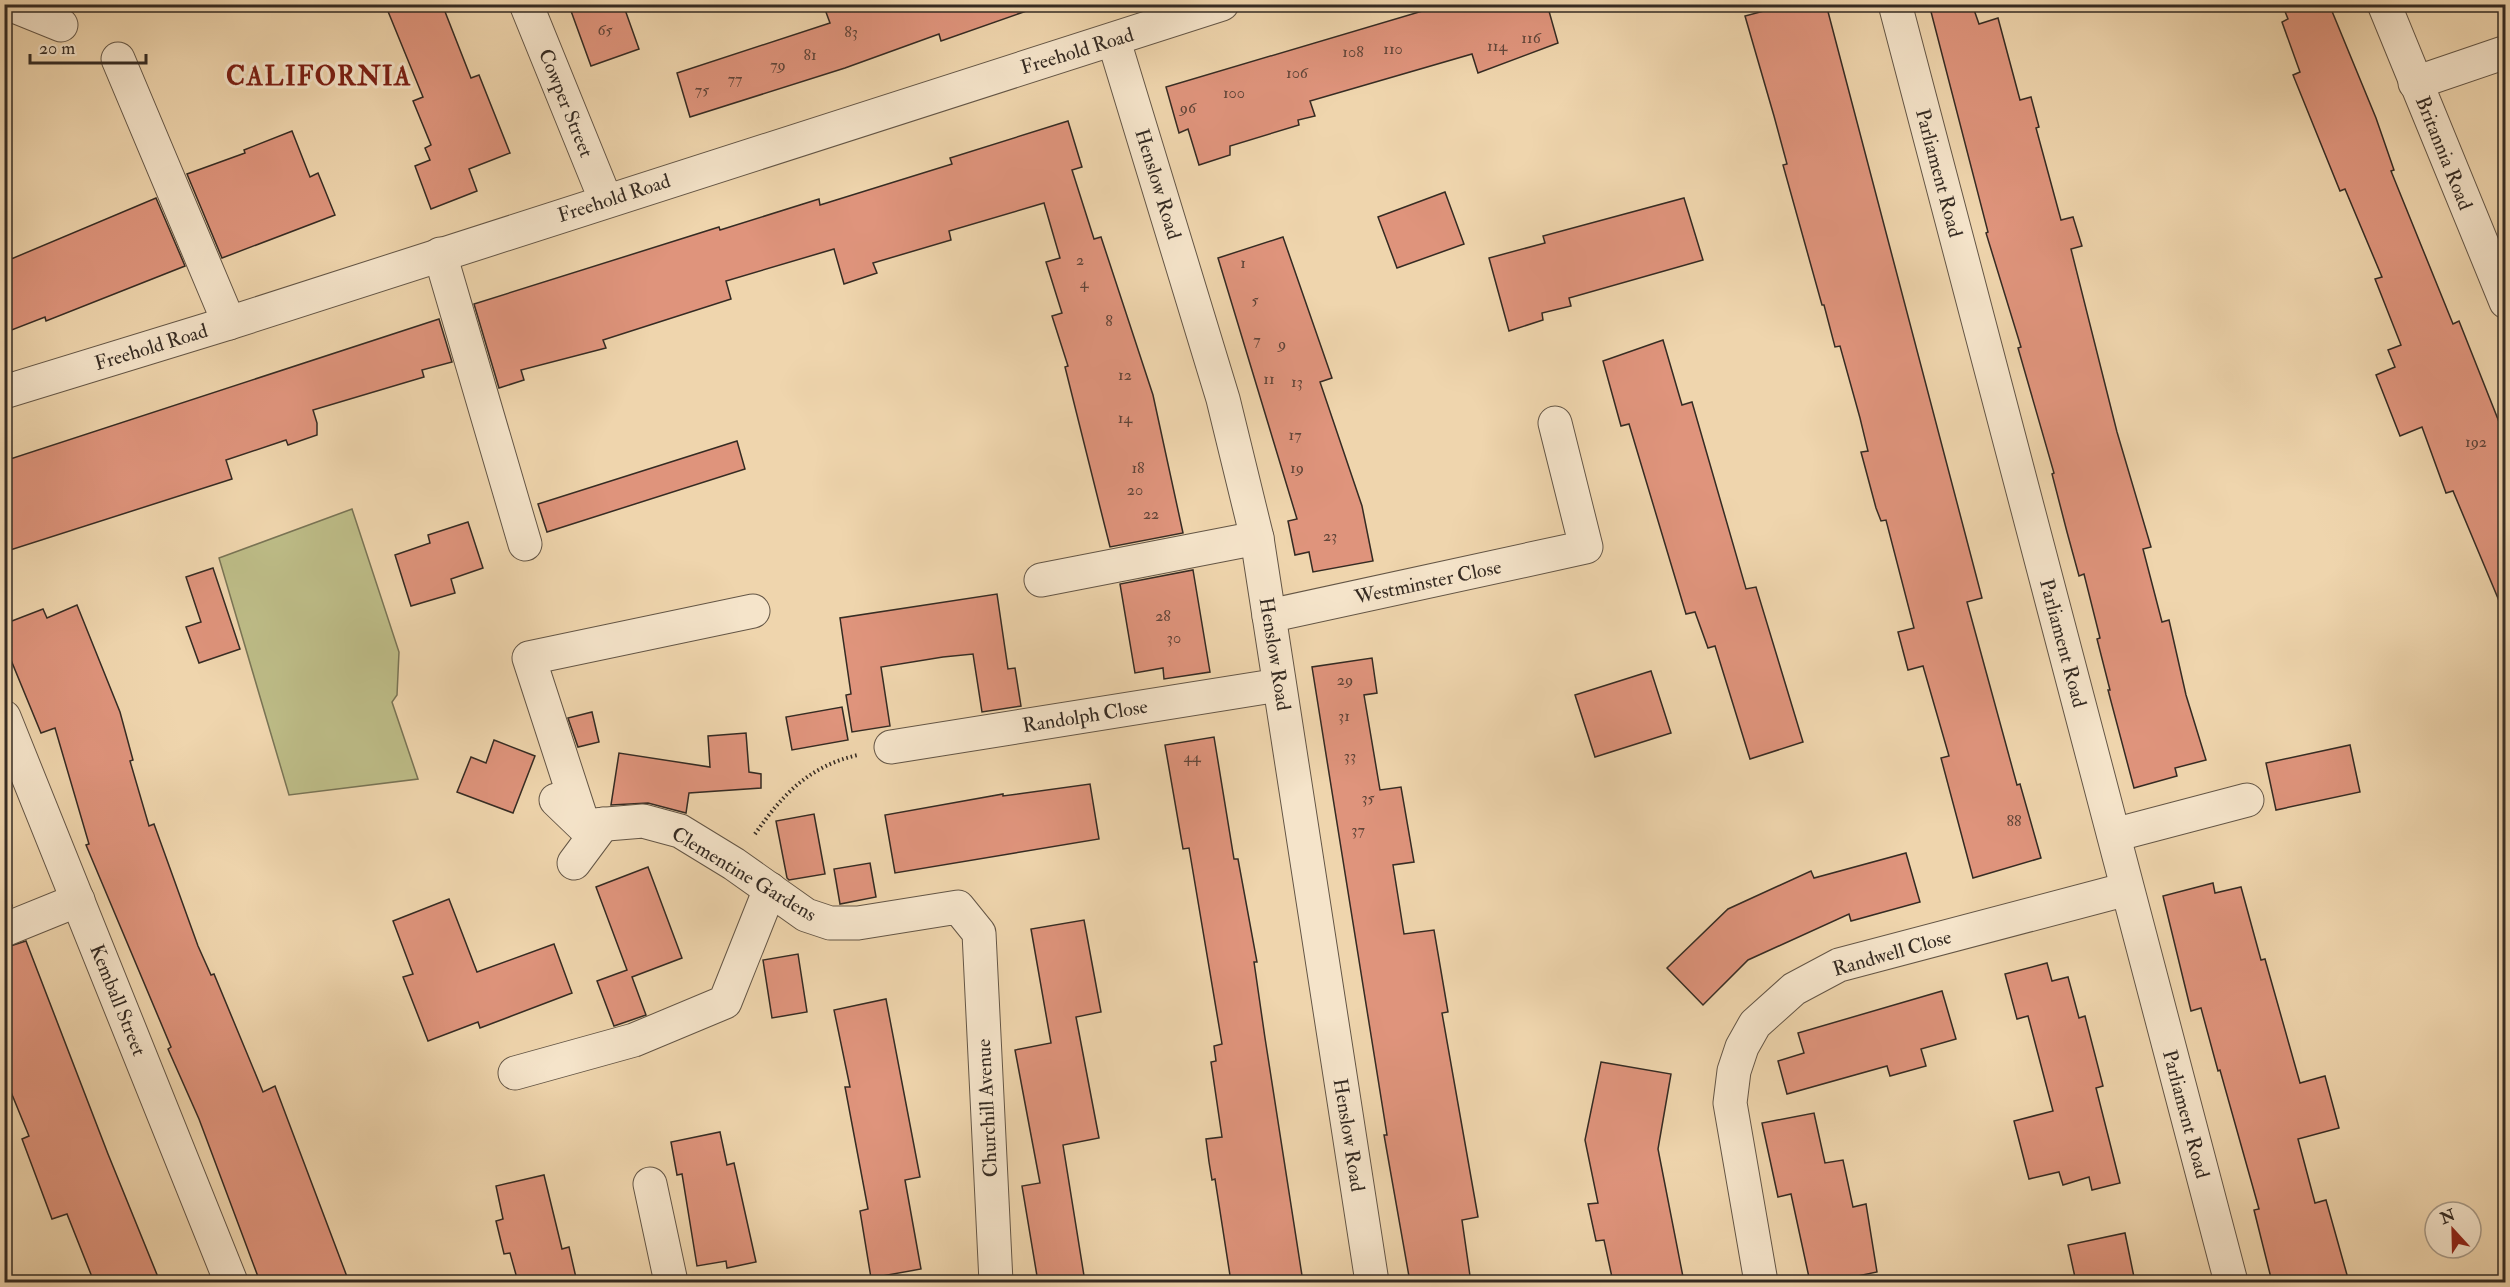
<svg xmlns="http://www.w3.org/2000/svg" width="2510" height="1287" font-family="'IM FELL Double Pica',serif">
<rect width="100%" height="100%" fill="#efd5ad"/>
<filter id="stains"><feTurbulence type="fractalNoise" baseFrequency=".00333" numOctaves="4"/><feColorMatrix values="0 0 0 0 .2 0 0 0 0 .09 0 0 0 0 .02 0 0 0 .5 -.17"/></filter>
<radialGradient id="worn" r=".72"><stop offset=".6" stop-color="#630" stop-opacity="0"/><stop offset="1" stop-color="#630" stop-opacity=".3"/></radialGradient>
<polygon fill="#bdbc87" stroke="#797455" stroke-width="1.5" points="352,509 399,652 397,695 392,702 418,779 289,795 219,558"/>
<g fill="#df947c" stroke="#352b23" stroke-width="1.5">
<polygon points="385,4 442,4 471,78 479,75 510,153 469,169 477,191 431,209 415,166 430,160 425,148 431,145 413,101 423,97"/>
<polygon points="590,4 623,4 639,49 591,66 571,11"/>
<polygon points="823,4 1031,4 1032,9 941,41 939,34 845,68 690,117 677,73 830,23"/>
<polygon points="1446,4 1547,4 1558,43 1478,73 1472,54 1310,101 1315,116 1298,120 1299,125 1230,146 1230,155 1199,165 1188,129 1179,133 1166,87"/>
<polygon points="1790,4 1826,4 1982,598 1967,602 2017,785 2020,784 2041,858 1973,878 1941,758 1949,756 1923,666 1908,670 1898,632 1914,628 1886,520 1881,521 1876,508 1861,452 1868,451 1860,418 1840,346 1835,347 1824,305 1822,305 1783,165 1787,164 1774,116 1745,16"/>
<polygon points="1929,4 1972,4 1979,24 1998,18 2020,100 2031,97 2039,127 2036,128 2061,220 2073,217 2082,246 2071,249 2117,432 2151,547 2143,549 2162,622 2169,620 2186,695 2206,760 2175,768 2177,776 2134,788 2108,690 2110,690 2097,639 2100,638 2084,574 2079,576 2067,532 2052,474 2054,473 2018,348 2021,347 1986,233 1988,232"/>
<polygon points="2282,4 2329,4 2376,118 2394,170 2391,171 2453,324 2459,321 2505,437 2505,615 2453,491 2446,493 2422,427 2400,436 2376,375 2395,367 2388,350 2401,345 2375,279 2382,277 2345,189 2340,191 2293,75 2300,72 2282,22 2288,19"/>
<polygon points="1068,121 1082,167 1072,170 1094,239 1101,237 1153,395 1183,533 1110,547 1065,367 1068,366 1052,316 1062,313 1046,262 1060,258 1044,203 949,231 951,240 873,263 877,273 844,284 834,249 726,281 731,299 603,340 606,348 521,370 524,380 499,388 474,304 719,227 720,230 819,199 820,205 952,164 950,158"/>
<polygon points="292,131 310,177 318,173 335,215 222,258 187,174 245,153 244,150"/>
<polygon points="1445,192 1464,244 1397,268 1378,217"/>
<polygon points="156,198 185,266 46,321 45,317 4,333 4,262"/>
<polygon points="1684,198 1703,260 1569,298 1571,306 1542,313 1543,320 1509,331 1489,258 1545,243 1543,236"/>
<polygon points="1283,237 1332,378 1320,382 1362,506 1373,561 1313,572 1309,552 1295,555 1288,521 1297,519 1218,258"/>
<polygon points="439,319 452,362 422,370 424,377 313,410 317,423 317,435 288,445 286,440 226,460 232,479 4,552 4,461"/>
<polygon points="1663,340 1682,405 1692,402 1746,589 1756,587 1803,742 1750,759 1715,646 1708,648 1695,612 1686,614 1629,424 1621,426 1603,361"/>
<polygon points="737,441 745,469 547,532 538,504"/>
<polygon points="468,522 483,568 451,579 455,593 411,606 395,555 430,543 428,535"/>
<polygon points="213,568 240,649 199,663 186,627 201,622 186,577"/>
<polygon points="1193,570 1210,672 1164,679 1163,668 1135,673 1120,584"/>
<polygon points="997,594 1008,669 1015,668 1021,706 982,712 973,654 943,657 881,667 890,726 852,732 846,695 851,694 840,618"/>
<polygon points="77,605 120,712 133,760 130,761 149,826 154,824 198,946 211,975 214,974 263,1092 275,1086 349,1282 260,1282 199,1119 168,1049 171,1047 86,845 89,844 55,728 41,733 4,643 4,624 43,609 47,618"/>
<polygon points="1372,658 1377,693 1364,695 1380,790 1401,787 1414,862 1393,865 1404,934 1434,930 1448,1012 1442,1013 1478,1217 1462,1220 1470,1276 1456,1278 1456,1282 1410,1282 1384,1135 1387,1135 1312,667"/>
<polygon points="1651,671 1671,733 1595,757 1575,695"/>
<polygon points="842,707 848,740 792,750 786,717"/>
<polygon points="592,712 599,742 578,747 568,718"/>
<polygon points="746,733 749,772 761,774 761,788 689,793 686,813 648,803 611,805 619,753 710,767 708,736"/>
<polygon points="1214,737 1234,859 1238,859 1257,962 1254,962 1265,1038 1303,1282 1231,1282 1215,1179 1212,1180 1209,1162 1206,1139 1222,1137 1211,1062 1216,1061 1214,1046 1222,1044 1189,848 1183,849 1165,745"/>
<polygon points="494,740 535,756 513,813 457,792 471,757 486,763"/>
<polygon points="2350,745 2360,792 2276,810 2266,763"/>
<polygon points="1090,784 1099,839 895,873 885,815 1003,794 1003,796"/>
<polygon points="814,814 825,874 789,880 787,878 776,821"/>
<polygon points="1906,853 1920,902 1851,921 1849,914 1748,960 1703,1005 1667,968 1728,909 1811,871 1814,878"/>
<polygon points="870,863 876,897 840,904 834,869"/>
<polygon points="648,867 682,958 632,977 646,1015 614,1026 597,981 627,970 596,887"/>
<polygon points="2213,883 2215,893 2241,887 2261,960 2265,959 2300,1083 2325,1076 2339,1128 2298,1139 2315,1203 2326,1200 2349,1282 2272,1282 2254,1210 2259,1209 2220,1070 2218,1071 2201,1008 2191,1011 2163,896"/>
<polygon points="7,892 12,906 4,910 4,893"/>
<polygon points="449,899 477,972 554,944 572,993 480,1028 478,1022 428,1041 403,977 413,974 393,921"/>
<polygon points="1084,920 1101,1012 1076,1017 1099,1138 1063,1145 1085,1282 1038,1282 1022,1186 1040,1183 1015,1050 1051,1043 1031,929"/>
<polygon points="26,941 108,1154 160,1282 94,1282 67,1214 52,1219 22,1139 29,1136 4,1075 4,948"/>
<polygon points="798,954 807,1012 772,1018 763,960"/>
<polygon points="2047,963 2052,981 2068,977 2079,1018 2085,1016 2103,1086 2096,1088 2120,1183 2092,1190 2089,1177 2063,1185 2059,1172 2029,1179 2014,1121 2053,1111 2028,1016 2017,1019 2005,974"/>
<polygon points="1942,991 1956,1039 1921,1049 1926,1066 1890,1076 1887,1066 1787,1094 1778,1061 1804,1053 1798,1033"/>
<polygon points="886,999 920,1177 905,1180 921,1269 871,1278 860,1211 868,1209 845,1087 850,1087 834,1010"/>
<polygon points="1601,1062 1671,1074 1658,1149 1684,1282 1613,1282 1604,1240 1596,1241 1588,1204 1598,1203 1585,1140"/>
<polygon points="1814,1113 1825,1163 1843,1160 1853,1207 1866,1204 1877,1272 1829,1282 1810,1282 1791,1194 1778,1197 1762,1123"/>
<polygon points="720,1132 727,1165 734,1163 756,1262 727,1268 726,1261 697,1266 682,1174 677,1175 671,1142"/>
<polygon points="544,1175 562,1249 569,1247 577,1282 518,1282 510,1253 504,1254 496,1221 503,1219 496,1186"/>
<polygon points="2125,1233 2135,1282 2076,1282 2068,1245"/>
</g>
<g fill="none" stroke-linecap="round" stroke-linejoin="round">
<g stroke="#645646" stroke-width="35">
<g id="minor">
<polyline points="9,4 61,25"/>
<polyline points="526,4 606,201"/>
<polyline points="1895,4 2231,1282"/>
<polyline points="2384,4 2506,302"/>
<polyline points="1114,41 1223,399 1257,538 1372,1282"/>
<polyline points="118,59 229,323"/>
<polyline points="2415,83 2506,52"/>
<polyline points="440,254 525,544"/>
<polyline points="4,392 229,323 1222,4"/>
<polyline points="1041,580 1257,538"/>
<polyline points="1269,616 1586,547 1555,423"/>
<polyline points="4,717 231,1282"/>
<polyline points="891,747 1279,685"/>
<polyline points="556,800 583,826 643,821 680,831 734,864 806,915 830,923 858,923 958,907 979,933 996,1282"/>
<polyline points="583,824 529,658 753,611"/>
<polyline points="2114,835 2247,800"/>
<polyline points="574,863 603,824"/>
<polyline points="4,930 78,900"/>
<polyline points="515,1073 634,1040 725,1002 770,889"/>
<polyline points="650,1184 671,1282"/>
<polyline points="1761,1282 1730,1103 1734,1071 1742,1047 1755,1024 1794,989 1839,965 2127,889"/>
</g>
</g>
<path stroke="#352b23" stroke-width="4" stroke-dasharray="1.5 3" stroke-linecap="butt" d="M755,834c28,-40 54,-68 103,-79"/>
<use href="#minor" stroke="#f5e4ca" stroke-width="33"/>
</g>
<g text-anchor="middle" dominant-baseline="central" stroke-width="6" stroke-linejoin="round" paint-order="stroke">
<g font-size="16" fill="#604539">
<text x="605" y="30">65</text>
<text x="851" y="32">83</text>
<text x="1531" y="38">116</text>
<text x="1497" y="46">114</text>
<text x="1393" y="49">110</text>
<text x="1353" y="52">108</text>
<text x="810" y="55">81</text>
<text x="778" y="65">79</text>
<text x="1297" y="73">106</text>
<text x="735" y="79">77</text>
<text x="702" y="90">75</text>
<text x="1234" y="93">100</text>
<text x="1188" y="108">96</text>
<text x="1080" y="260">2</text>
<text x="1243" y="263">1</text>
<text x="1084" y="283">4</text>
<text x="1255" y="300">5</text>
<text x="1109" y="321">8</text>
<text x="1257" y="340">7</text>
<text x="1282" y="344">9</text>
<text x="1125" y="375">12</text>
<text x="1269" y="379">11</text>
<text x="1297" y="382">13</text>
<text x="1125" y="418">14</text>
<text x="1295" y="435">17</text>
<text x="2476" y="442">192</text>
<text x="1138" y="468">18</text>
<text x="1297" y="468">19</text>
<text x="1135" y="490">20</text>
<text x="1151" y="514">22</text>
<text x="1330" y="536">23</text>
<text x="1163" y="616">28</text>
<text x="1174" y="638">30</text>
<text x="1345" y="680">29</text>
<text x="1344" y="716">31</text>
<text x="1350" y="756">33</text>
<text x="1192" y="757">44</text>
<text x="1368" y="798">35</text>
<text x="2014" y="821">88</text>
<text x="1358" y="830">37</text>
</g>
<g font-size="20" fill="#352b23" stroke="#f5e4ca">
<text transform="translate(1077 51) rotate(-17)">Freehold Road</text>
<text transform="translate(566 103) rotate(68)">Cowper Street</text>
<text transform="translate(2444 153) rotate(68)">Britannia Road</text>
<text transform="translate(1939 173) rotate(75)">Parliament Road</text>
<text transform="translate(1158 184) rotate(73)">Henslow Road</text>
<text transform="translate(614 198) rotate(-18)">Freehold Road</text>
<text transform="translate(151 347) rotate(-17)">Freehold Road</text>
<text transform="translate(1428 582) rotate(-12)">Westminster Close</text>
<text transform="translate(2063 643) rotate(75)">Parliament Road</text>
<text transform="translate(1275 654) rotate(81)">Henslow Road</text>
<text transform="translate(1085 716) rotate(-9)">Randolph Close</text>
<text transform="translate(744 874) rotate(31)">Clementine Gardens</text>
<text transform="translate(1892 953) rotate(-16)">Randwell Close</text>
<text transform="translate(118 1000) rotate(68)">Kemball Street</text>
<text transform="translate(987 1108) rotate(-93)">Churchill Avenue</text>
<text transform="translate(2186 1114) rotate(75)">Parliament Road</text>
<text transform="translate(1349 1135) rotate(81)">Henslow Road</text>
</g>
<g font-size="26" font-weight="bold" letter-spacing="1.5" fill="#7a1f14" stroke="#f5e4ca">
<text x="319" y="77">CALIFORNIA</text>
</g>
</g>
<rect width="2510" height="1287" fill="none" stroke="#efd5ad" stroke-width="24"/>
<rect x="6" y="6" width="2498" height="1275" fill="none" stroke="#352b23" stroke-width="3"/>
<rect x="12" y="12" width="2486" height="1263" fill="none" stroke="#352b23" stroke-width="1.5"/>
<g transform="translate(2453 1230) rotate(338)"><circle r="28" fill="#f5e4ca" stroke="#a89a87" stroke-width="1.5"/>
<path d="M0-4.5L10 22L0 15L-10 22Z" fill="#8f2418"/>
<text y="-9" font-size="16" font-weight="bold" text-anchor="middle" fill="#352b23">N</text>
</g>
<path d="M30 54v9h116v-9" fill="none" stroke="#352b23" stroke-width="3"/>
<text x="39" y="54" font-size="18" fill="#352b23" stroke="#f5e4ca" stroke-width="4.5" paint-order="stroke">20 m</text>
<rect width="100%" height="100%" filter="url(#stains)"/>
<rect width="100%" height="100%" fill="url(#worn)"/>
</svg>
